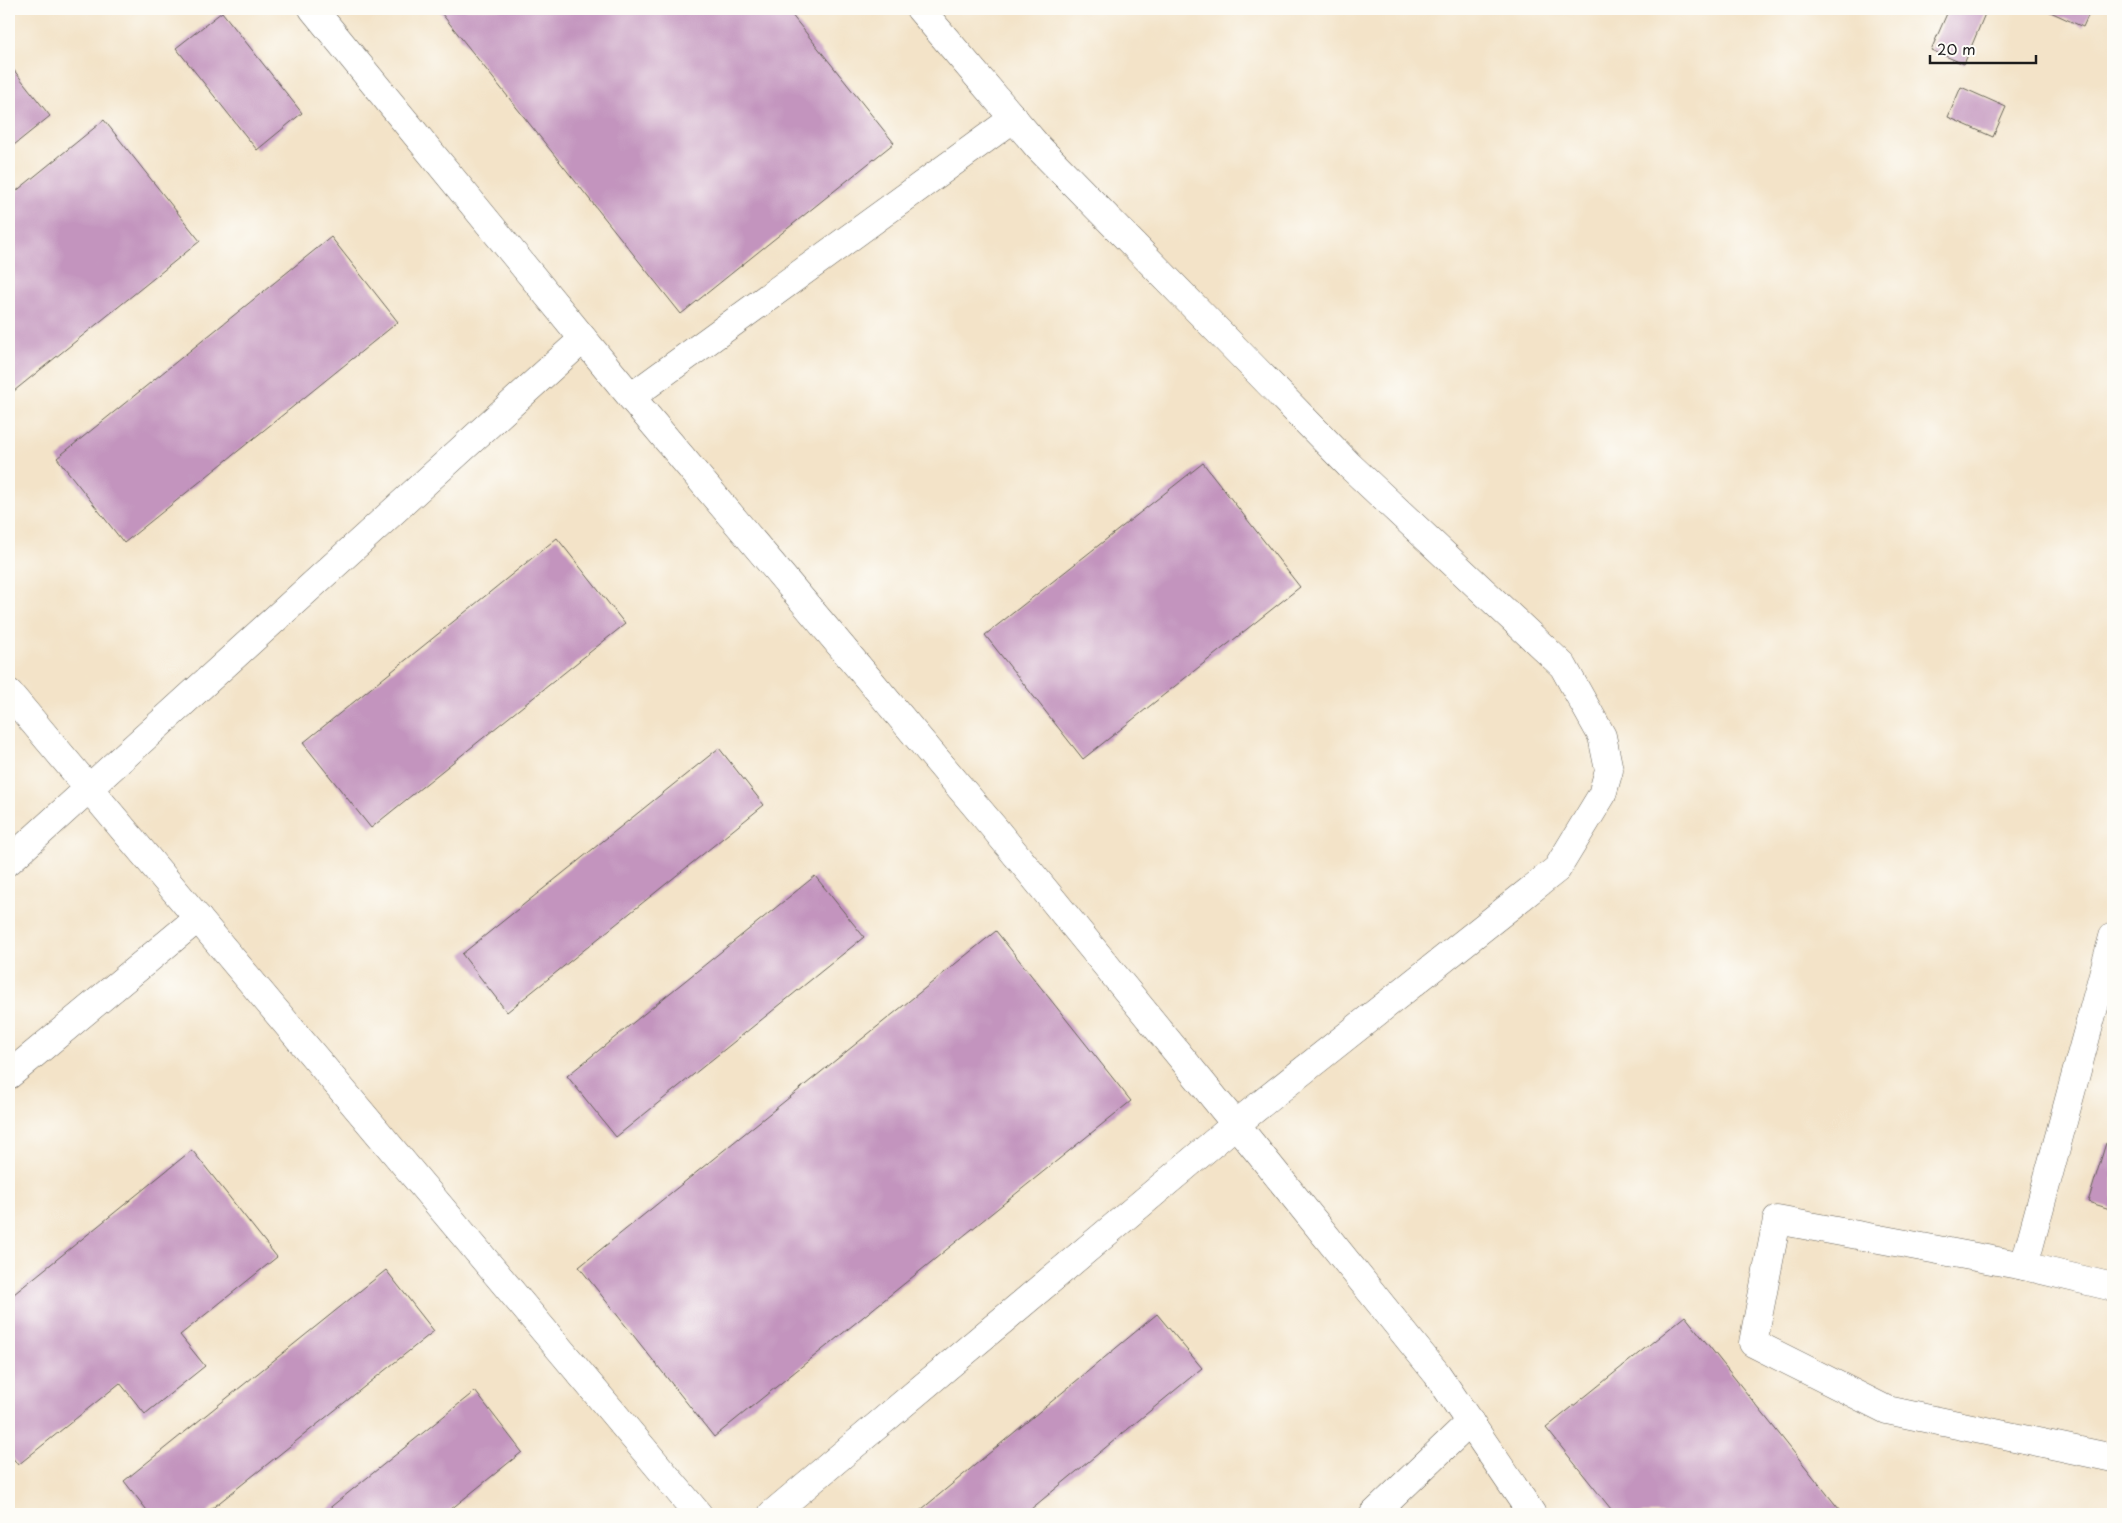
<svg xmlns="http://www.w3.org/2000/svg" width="2122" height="1523" font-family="'Playpen Sans',sans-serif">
<rect width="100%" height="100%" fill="#fdfcf7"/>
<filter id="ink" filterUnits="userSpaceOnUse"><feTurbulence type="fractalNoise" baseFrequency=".02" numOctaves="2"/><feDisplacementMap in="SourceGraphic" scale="10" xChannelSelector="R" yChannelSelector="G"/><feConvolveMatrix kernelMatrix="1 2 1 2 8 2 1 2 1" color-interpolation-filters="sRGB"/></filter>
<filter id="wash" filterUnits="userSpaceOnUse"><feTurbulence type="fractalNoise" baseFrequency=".0096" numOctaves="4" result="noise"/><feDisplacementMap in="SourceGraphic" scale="20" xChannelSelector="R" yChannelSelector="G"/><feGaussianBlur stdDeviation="1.12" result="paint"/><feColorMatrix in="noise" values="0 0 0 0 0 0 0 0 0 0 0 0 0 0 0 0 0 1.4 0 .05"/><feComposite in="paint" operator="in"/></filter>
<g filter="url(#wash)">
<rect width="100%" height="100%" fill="#f3e3c8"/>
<g id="blocks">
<g fill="#c394be">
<polygon points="438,9 787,9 894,143 681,314"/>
<polygon points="1949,9 1987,9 1964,64 1931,50"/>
<polygon points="2044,9 2091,9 2083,27"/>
<polygon points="222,12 302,113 257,150 176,48"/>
<polygon points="9,64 50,116 9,149"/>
<polygon points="1961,87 2006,107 1993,137 1948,117"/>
<polygon points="104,120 200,241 9,395 9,197"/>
<polygon points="331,237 398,322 124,543 57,458"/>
<polygon points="1203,463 1300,587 1083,759 985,635"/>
<polygon points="557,538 625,624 371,828 303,743"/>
<polygon points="719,748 764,805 507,1012 462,954"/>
<polygon points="815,876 864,937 616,1137 567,1076"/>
<polygon points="996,931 1131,1101 714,1437 579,1267"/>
<polygon points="2106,1143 2113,1145 2113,1210 2088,1202"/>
<polygon points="192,1150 277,1257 180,1335 205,1366 145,1414 120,1383 18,1465 9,1453 9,1298"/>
<polygon points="386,1270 434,1331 205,1514 150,1514 124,1481"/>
<polygon points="1157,1314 1202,1368 1025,1514 916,1514"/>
<polygon points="1685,1316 1843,1514 1615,1514 1546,1428"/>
<polygon points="475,1391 522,1452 445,1514 322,1514"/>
</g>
</g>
</g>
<g filter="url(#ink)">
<use href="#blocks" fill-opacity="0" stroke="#676258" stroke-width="1"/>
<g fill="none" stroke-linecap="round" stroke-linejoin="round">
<g stroke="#676258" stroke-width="29">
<g id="minor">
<polyline points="313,9 631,397 995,829 1264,1159 1437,1374 1532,1514"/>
<polyline points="631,397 1014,118"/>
<polyline points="9,693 698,1514"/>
<polyline points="9,861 583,339"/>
<polyline points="9,1075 198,918"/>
<polyline points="2024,1266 2113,937"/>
<polyline points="2113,1287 2024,1266 1777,1220 1753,1343 1887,1410 2113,1458"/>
<polyline points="772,1514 1236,1124 1557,869 1602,795 1609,770 1602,736 1563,666 1350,466 1038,147 920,9"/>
<polyline points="1374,1514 1470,1422"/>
</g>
</g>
<use href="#minor" stroke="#fff" stroke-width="28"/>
</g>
</g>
<rect width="2122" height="1523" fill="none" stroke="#fdfcf7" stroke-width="30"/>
<path d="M1930 55v8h106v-8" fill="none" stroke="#1c1c1c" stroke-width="2.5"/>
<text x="1937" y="55" font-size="15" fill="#1c1c1c" stroke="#fdfcf7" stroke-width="4" paint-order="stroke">20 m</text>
</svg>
